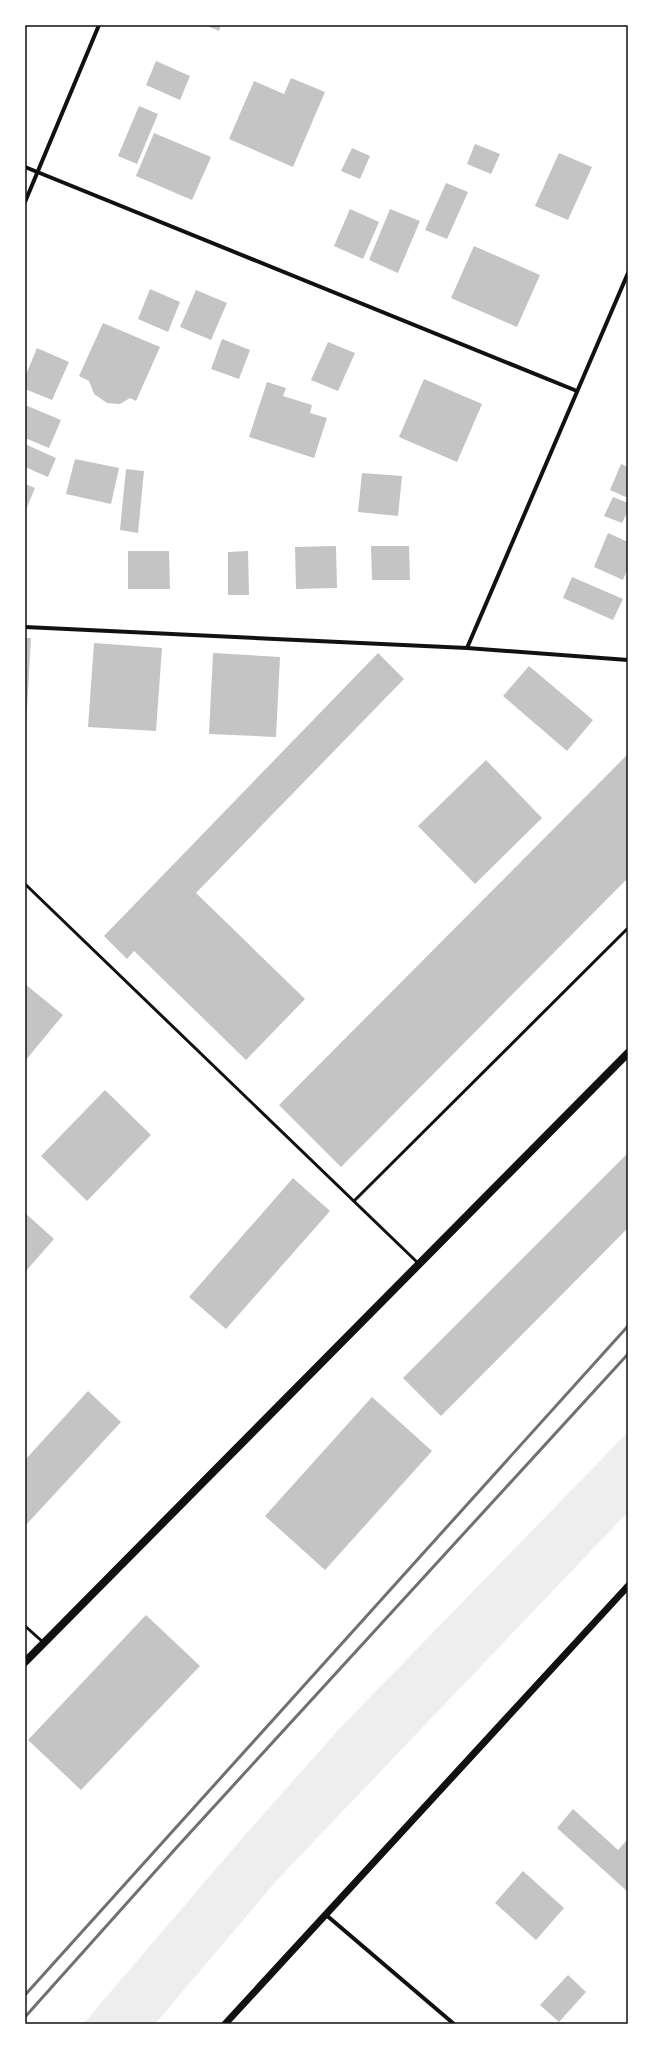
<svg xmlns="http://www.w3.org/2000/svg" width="653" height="2049" font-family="'Work Sans',sans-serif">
<rect width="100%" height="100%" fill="#fff"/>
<polygon fill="#eee" points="628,1432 628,1512 278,1879 155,2024 83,2024 238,1843 340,1728"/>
<g fill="#c4c4c4">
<polygon points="205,25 221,25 219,31"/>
<polygon points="156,61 190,76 180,100 146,85"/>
<polygon points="291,78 325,92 293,167 229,139 254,81 284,94"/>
<polygon points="139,106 158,114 137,164 118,156"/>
<polygon points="154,133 211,157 192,200 136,176"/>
<polygon points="475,144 500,154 491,174 467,164"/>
<polygon points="352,148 370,156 360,179 341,171"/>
<polygon points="559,153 592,167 568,220 535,206"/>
<polygon points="446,183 468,192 447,239 425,230"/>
<polygon points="350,209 379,222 363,259 334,246"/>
<polygon points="390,209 420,221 398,273 369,260"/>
<polygon points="474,246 540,275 517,327 451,298"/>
<polygon points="150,289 180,302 168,332 138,319"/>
<polygon points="196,290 227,303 211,340 180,327"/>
<polygon points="103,323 160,347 136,401 130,398 120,404 107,403 94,394 89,381 79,376"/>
<polygon points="222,339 250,350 239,379 211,369"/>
<polygon points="328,342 355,353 338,391 311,380"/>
<polygon points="37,348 69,362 52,400 25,389 25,377"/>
<polygon points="424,379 482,404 457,462 399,437"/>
<polygon points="267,382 286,388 283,396 312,405 310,413 327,418 314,458 249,437"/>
<polygon points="25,405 61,420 49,448 25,438"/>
<polygon points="25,444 56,458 48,477 25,467"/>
<polygon points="75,459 119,468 111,504 66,494"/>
<polygon points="621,464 628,467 628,498 610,490"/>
<polygon points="126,469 144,471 138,533 120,530"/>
<polygon points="362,473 402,476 398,516 358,512"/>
<polygon points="25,484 35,488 25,512"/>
<polygon points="613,497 628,503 628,511 622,523 604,516"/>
<polygon points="608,533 628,542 628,568 623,580 594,567"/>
<polygon points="336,546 337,588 296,589 295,547"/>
<polygon points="371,546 409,546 410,580 372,580"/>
<polygon points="128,551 169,551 170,589 128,589"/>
<polygon points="248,551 249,595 228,595 228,552"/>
<polygon points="572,577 623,599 613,620 563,598"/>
<polygon points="25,638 31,638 26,727 25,727"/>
<polygon points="94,643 162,648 156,731 88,727"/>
<polygon points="213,653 280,657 276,737 209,734"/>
<polygon points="378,653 404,679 196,893 305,999 246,1060 134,951 127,959 104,936"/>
<polygon points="529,666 593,720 567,751 503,696"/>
<polygon points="628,754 628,878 341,1167 279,1105"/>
<polygon points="486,760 542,818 475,884 418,826"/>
<polygon points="25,984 63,1015 25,1061"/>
<polygon points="105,1090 151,1135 87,1201 41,1156"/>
<polygon points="628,1153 628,1228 441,1416 403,1378"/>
<polygon points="293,1178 330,1211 226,1329 189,1297"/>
<polygon points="25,1213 54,1239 25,1272"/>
<polygon points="88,1391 121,1422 25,1526 25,1460"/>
<polygon points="372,1397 432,1451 325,1570 265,1516"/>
<polygon points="146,1615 200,1666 81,1790 28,1740"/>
<polygon points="573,1809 618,1850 628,1839 628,1892 557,1828"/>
<polygon points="523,1871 564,1908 536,1940 495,1903"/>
<polygon points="568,1975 586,1992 559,2022 540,2005"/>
</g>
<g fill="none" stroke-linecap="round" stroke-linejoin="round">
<g stroke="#111" stroke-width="3">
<polyline points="25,884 418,1263"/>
<polyline points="354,1201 628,928"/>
<polyline points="25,1626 44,1643"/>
</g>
<g stroke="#111" stroke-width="4">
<polyline points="25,167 577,391"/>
<polyline points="25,202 99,25"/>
<polyline points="25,627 467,648 628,660"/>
<polyline points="467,648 628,273"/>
<polyline points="325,1914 454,2024"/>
</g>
<polyline stroke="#111" stroke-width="7" points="225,2024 628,1586"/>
<polyline stroke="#111" stroke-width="8" points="25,1662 628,1053"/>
<g stroke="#707070" stroke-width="3">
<polyline points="25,1995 628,1326"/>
<polyline points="25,2017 177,1847 628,1354"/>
</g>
</g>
<rect width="653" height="2049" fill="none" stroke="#ffffff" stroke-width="52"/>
<rect x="26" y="26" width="601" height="1997" fill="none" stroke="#111" stroke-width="1.5"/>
</svg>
